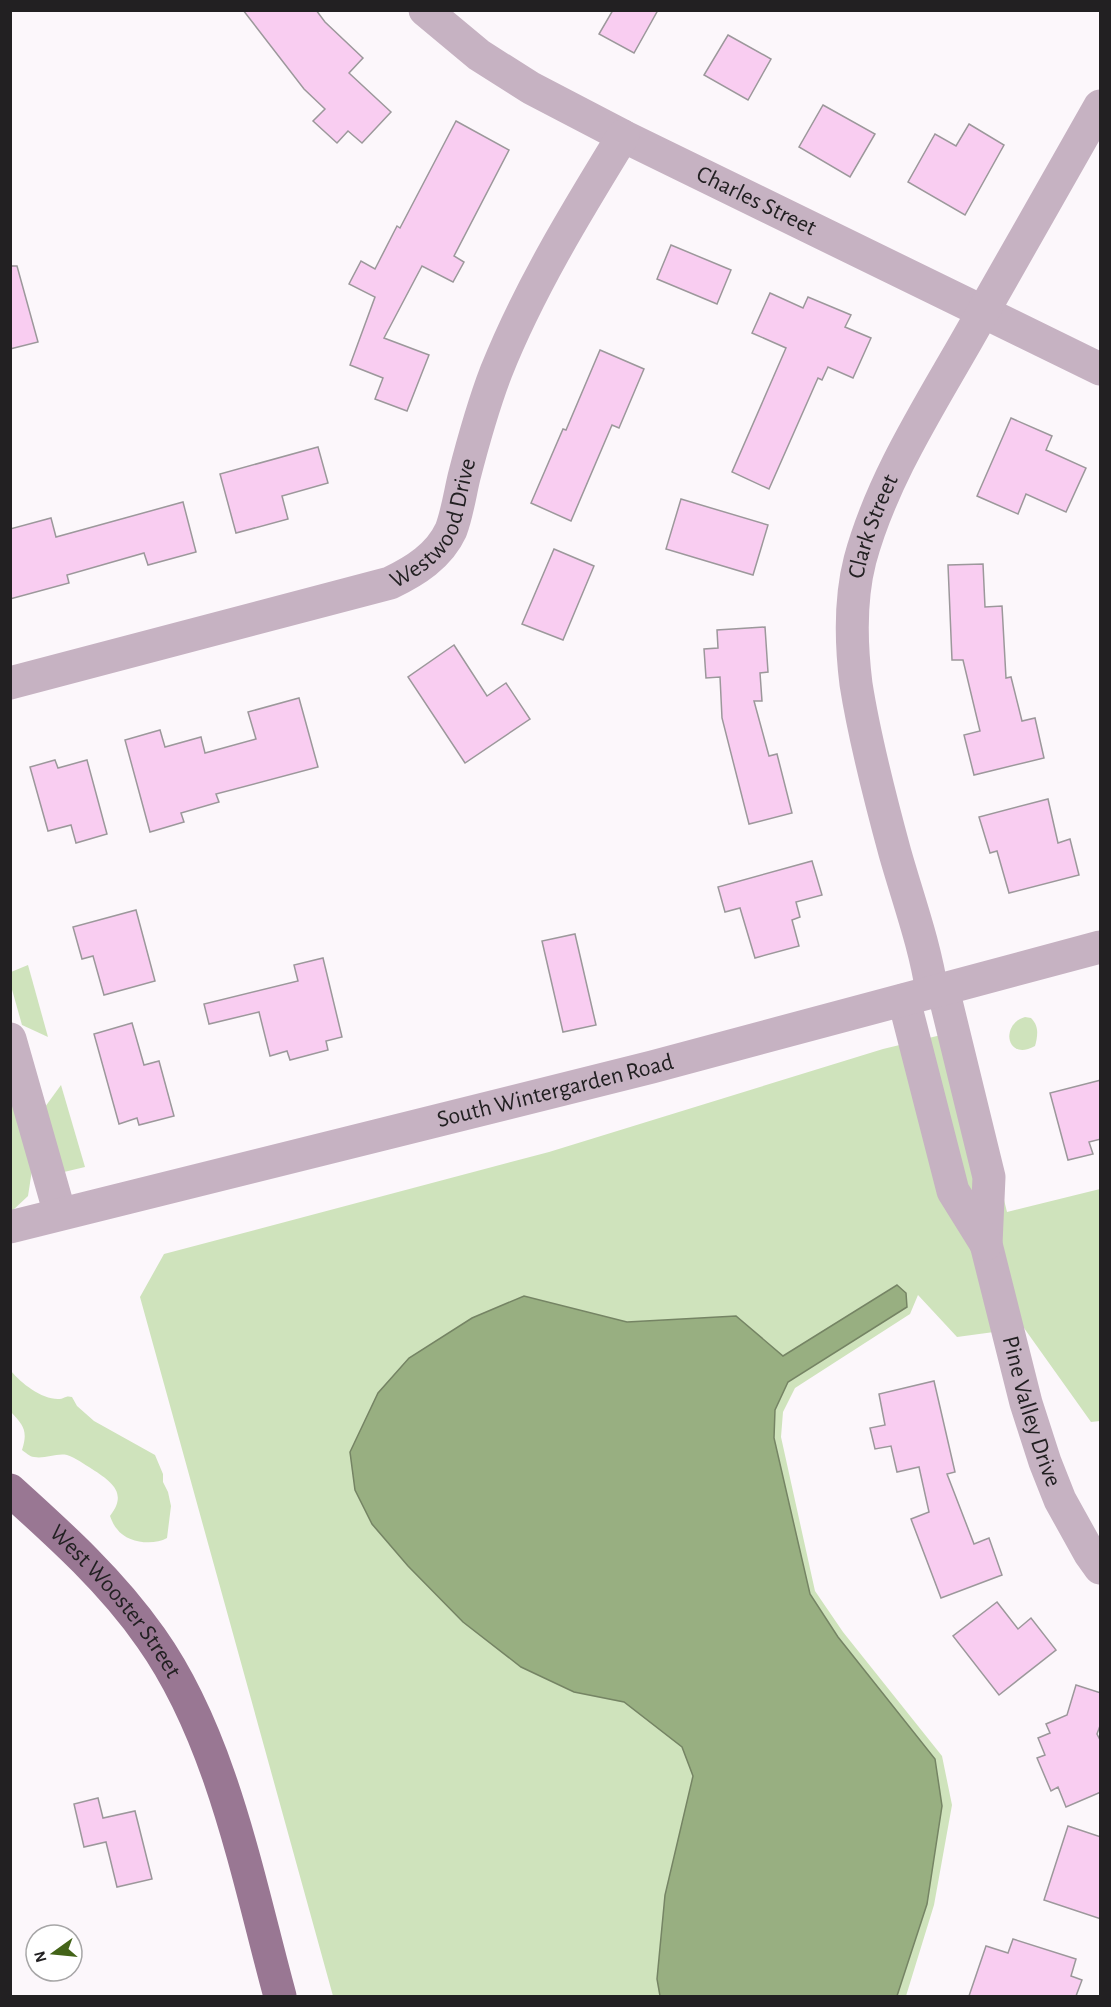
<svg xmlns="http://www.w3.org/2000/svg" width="1111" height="2007" font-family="'Alegreya Sans',sans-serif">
<rect width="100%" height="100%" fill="#fcf7fb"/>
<g fill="#cfe3bc">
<polygon points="28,965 48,1037 22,1025 11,986 11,972"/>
<path d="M1025,1017l6,1c8,8 7,17 4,28 -29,16 -35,-22 -10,-29z"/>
<polygon points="962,1030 1007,1212 1100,1189 1100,1421 1091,1422 1024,1328 957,1337 918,1295 910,1314 795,1388 783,1412 781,1437 815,1591 843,1632 942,1756 952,1805 934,1905 906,1996 897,1996 927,1904 838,1637 810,1594 774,1438 775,1410 788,1382 906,1307 896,1285 783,1357 736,1316 627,1322 524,1296 408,1566 463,1622 521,1667 574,1692 624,1702 682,1747 694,1776 665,1895 657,1979 660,1996 333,1996 140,1297 164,1254 549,1152 883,1049"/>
<polygon points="61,1085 85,1167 64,1172 45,1107"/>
<polygon points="10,1095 32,1170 28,1196 11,1212"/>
<path d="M11,1371c10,12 30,28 47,28 7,0 7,-4 14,-2l5,9 17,15 61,34 8,19v8l5,10 3,14 -4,32c-14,8 -40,5 -50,-9 -3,-3 -5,-8 -7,-13 18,-23 2,-34 -18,-47 -8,-5 -16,-11 -25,-14 -11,-2 -22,4 -33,2 -4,0 -9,-5 -12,-7 6,-19 2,-24 -11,-38z"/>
</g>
<polygon fill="#98af81" stroke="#758464" stroke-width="1.5" points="897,1285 906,1293 907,1307 788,1382 775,1410 774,1438 810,1594 838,1637 935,1759 942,1806 927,1904 897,1996 660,1996 657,1979 665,1895 693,1776 682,1747 624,1702 574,1692 521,1667 463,1622 408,1566 372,1524 355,1490 350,1452 378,1393 409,1358 472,1318 524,1296 627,1322 736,1316 783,1356"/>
<g fill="#f9cdf1" stroke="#9c989b" stroke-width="1.5">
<polygon points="243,10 316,10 325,22 363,58 349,73 391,112 362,143 348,131 337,143 313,121 325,109 304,89"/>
<polygon points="613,10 658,10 634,53 599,34"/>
<polygon points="728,35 771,59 748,100 704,75"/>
<polygon points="823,105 875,134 850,177 799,147"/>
<polygon points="456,121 509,150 454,256 464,262 453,282 422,266 384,338 429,355 407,411 375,399 383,378 350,365 375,297 349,284 361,261 375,269 397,226 400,228"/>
<polygon points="969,124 1004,145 965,215 908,182 935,134 956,146"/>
<polygon points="671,245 731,270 717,304 657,279"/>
<polygon points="10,266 17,266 38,342 10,349"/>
<polygon points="770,293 803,308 808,297 851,315 845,327 871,338 853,378 828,367 822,380 818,378 769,489 732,472 786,348 752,333"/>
<polygon points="600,350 644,369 619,428 612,425 571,521 531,503 563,429 566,430"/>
<polygon points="1011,418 1052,436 1046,450 1086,468 1066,512 1026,494 1018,514 977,496"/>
<polygon points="318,447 328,483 282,496 288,519 236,533 220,474"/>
<polygon points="681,499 768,525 753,575 666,549"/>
<polygon points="183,502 196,552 148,565 144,553 67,575 69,583 10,599 10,529 51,518 56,537"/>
<polygon points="554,549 594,566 563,640 522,624"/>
<polygon points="983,564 985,607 1002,606 1006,678 1011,677 1022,721 1035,718 1044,758 974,775 964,735 980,731 963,660 952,660 948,565"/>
<polygon points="765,627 768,672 760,673 762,701 754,701 769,756 777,754 792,813 749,824 722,718 720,677 706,678 704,649 718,648 717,630"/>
<polygon points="454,645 487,696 506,683 530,719 465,763 408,677"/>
<polygon points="299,698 318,767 216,794 219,802 181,813 184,822 150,832 125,740 160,730 165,747 201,737 205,753 256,739 248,712"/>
<polygon points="55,760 58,768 87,760 107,834 76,843 71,825 48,831 30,767"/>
<polygon points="1048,799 1058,843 1070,839 1079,875 1009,893 997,851 990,853 979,817"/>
<polygon points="812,861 822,895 796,902 800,917 792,920 799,946 755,958 740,908 725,912 718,887"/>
<polygon points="136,910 155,981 104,995 93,956 82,959 73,927"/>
<polygon points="575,934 596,1025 563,1032 542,941"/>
<polygon points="323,958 342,1037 326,1041 328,1050 290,1060 287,1051 270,1056 259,1012 209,1024 204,1004 298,981 294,965"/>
<polygon points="132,1023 144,1065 159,1061 174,1116 139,1125 137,1118 119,1124 94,1034"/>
<polygon points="1101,1080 1101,1139 1089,1142 1093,1154 1068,1160 1050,1093"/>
<polygon points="934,1381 955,1472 947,1474 974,1544 989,1538 1002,1575 941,1598 911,1519 929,1512 919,1467 897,1472 891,1446 875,1449 870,1428 885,1425 879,1394"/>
<polygon points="997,1602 1018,1629 1031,1618 1056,1650 999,1695 953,1636"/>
<polygon points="1076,1685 1101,1693 1101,1723 1097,1734 1101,1742 1101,1792 1066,1807 1058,1787 1051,1791 1037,1758 1045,1755 1038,1738 1050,1733 1046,1724 1067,1715"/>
<polygon points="98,1798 103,1818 135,1811 152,1879 117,1887 106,1842 84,1847 74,1804"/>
<polygon points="1068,1826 1101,1837 1101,1919 1044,1900"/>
<polygon points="1013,1939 1076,1959 1071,1976 1082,1980 1076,1996 969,1996 986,1946 1008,1953"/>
</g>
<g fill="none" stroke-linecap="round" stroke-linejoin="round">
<g stroke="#c6b2c2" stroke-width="33">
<path id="s1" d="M425,10l54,45 52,33 92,48 477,233"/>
<path id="s2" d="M10,683l380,-100c25,-12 49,-27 61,-53 6,-16 9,-36 13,-53 9,-35 19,-71 32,-105 33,-83 81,-161 127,-236"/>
<path id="s3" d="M943,989l46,188 -3,67 40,159 19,59 15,38 30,54 10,14"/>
<path id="s4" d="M932,992c-7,-47 -24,-93 -37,-139 -15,-55 -30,-112 -39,-169 -5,-40 -6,-85 4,-124 21,-78 67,-150 107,-220 45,-78 89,-156 133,-234"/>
<polyline points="904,1000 953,1191 986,1244"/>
<polyline points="10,1039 60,1214"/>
<path id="s5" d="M10,1227l642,-160 448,-120"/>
</g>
<path stroke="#997793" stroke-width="33" id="s6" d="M10,1490c51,46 102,92 141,148 71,100 97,241 129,358"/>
</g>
<g text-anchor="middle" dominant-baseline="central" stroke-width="5" stroke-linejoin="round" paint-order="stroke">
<g font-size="24" fill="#222022" stroke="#fff">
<text stroke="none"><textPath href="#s1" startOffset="384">Charles Street</textPath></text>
<text stroke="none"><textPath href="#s2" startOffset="472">Westwood Drive</textPath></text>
<text stroke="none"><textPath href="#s4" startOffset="478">Clark Street</textPath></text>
<text stroke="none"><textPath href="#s5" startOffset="562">South Wintergarden Road</textPath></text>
<text stroke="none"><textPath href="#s3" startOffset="434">Pine Valley Drive</textPath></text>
<text stroke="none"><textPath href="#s6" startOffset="154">West Wooster Street</textPath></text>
</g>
</g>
<rect width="1111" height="2007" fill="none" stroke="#222022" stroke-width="24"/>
<g transform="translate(54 1953) rotate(255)"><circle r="28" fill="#ffffff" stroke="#a7a6a7" stroke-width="1.5"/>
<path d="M0-4.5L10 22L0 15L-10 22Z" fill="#436318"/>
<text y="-9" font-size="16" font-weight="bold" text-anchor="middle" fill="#222022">N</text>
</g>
</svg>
